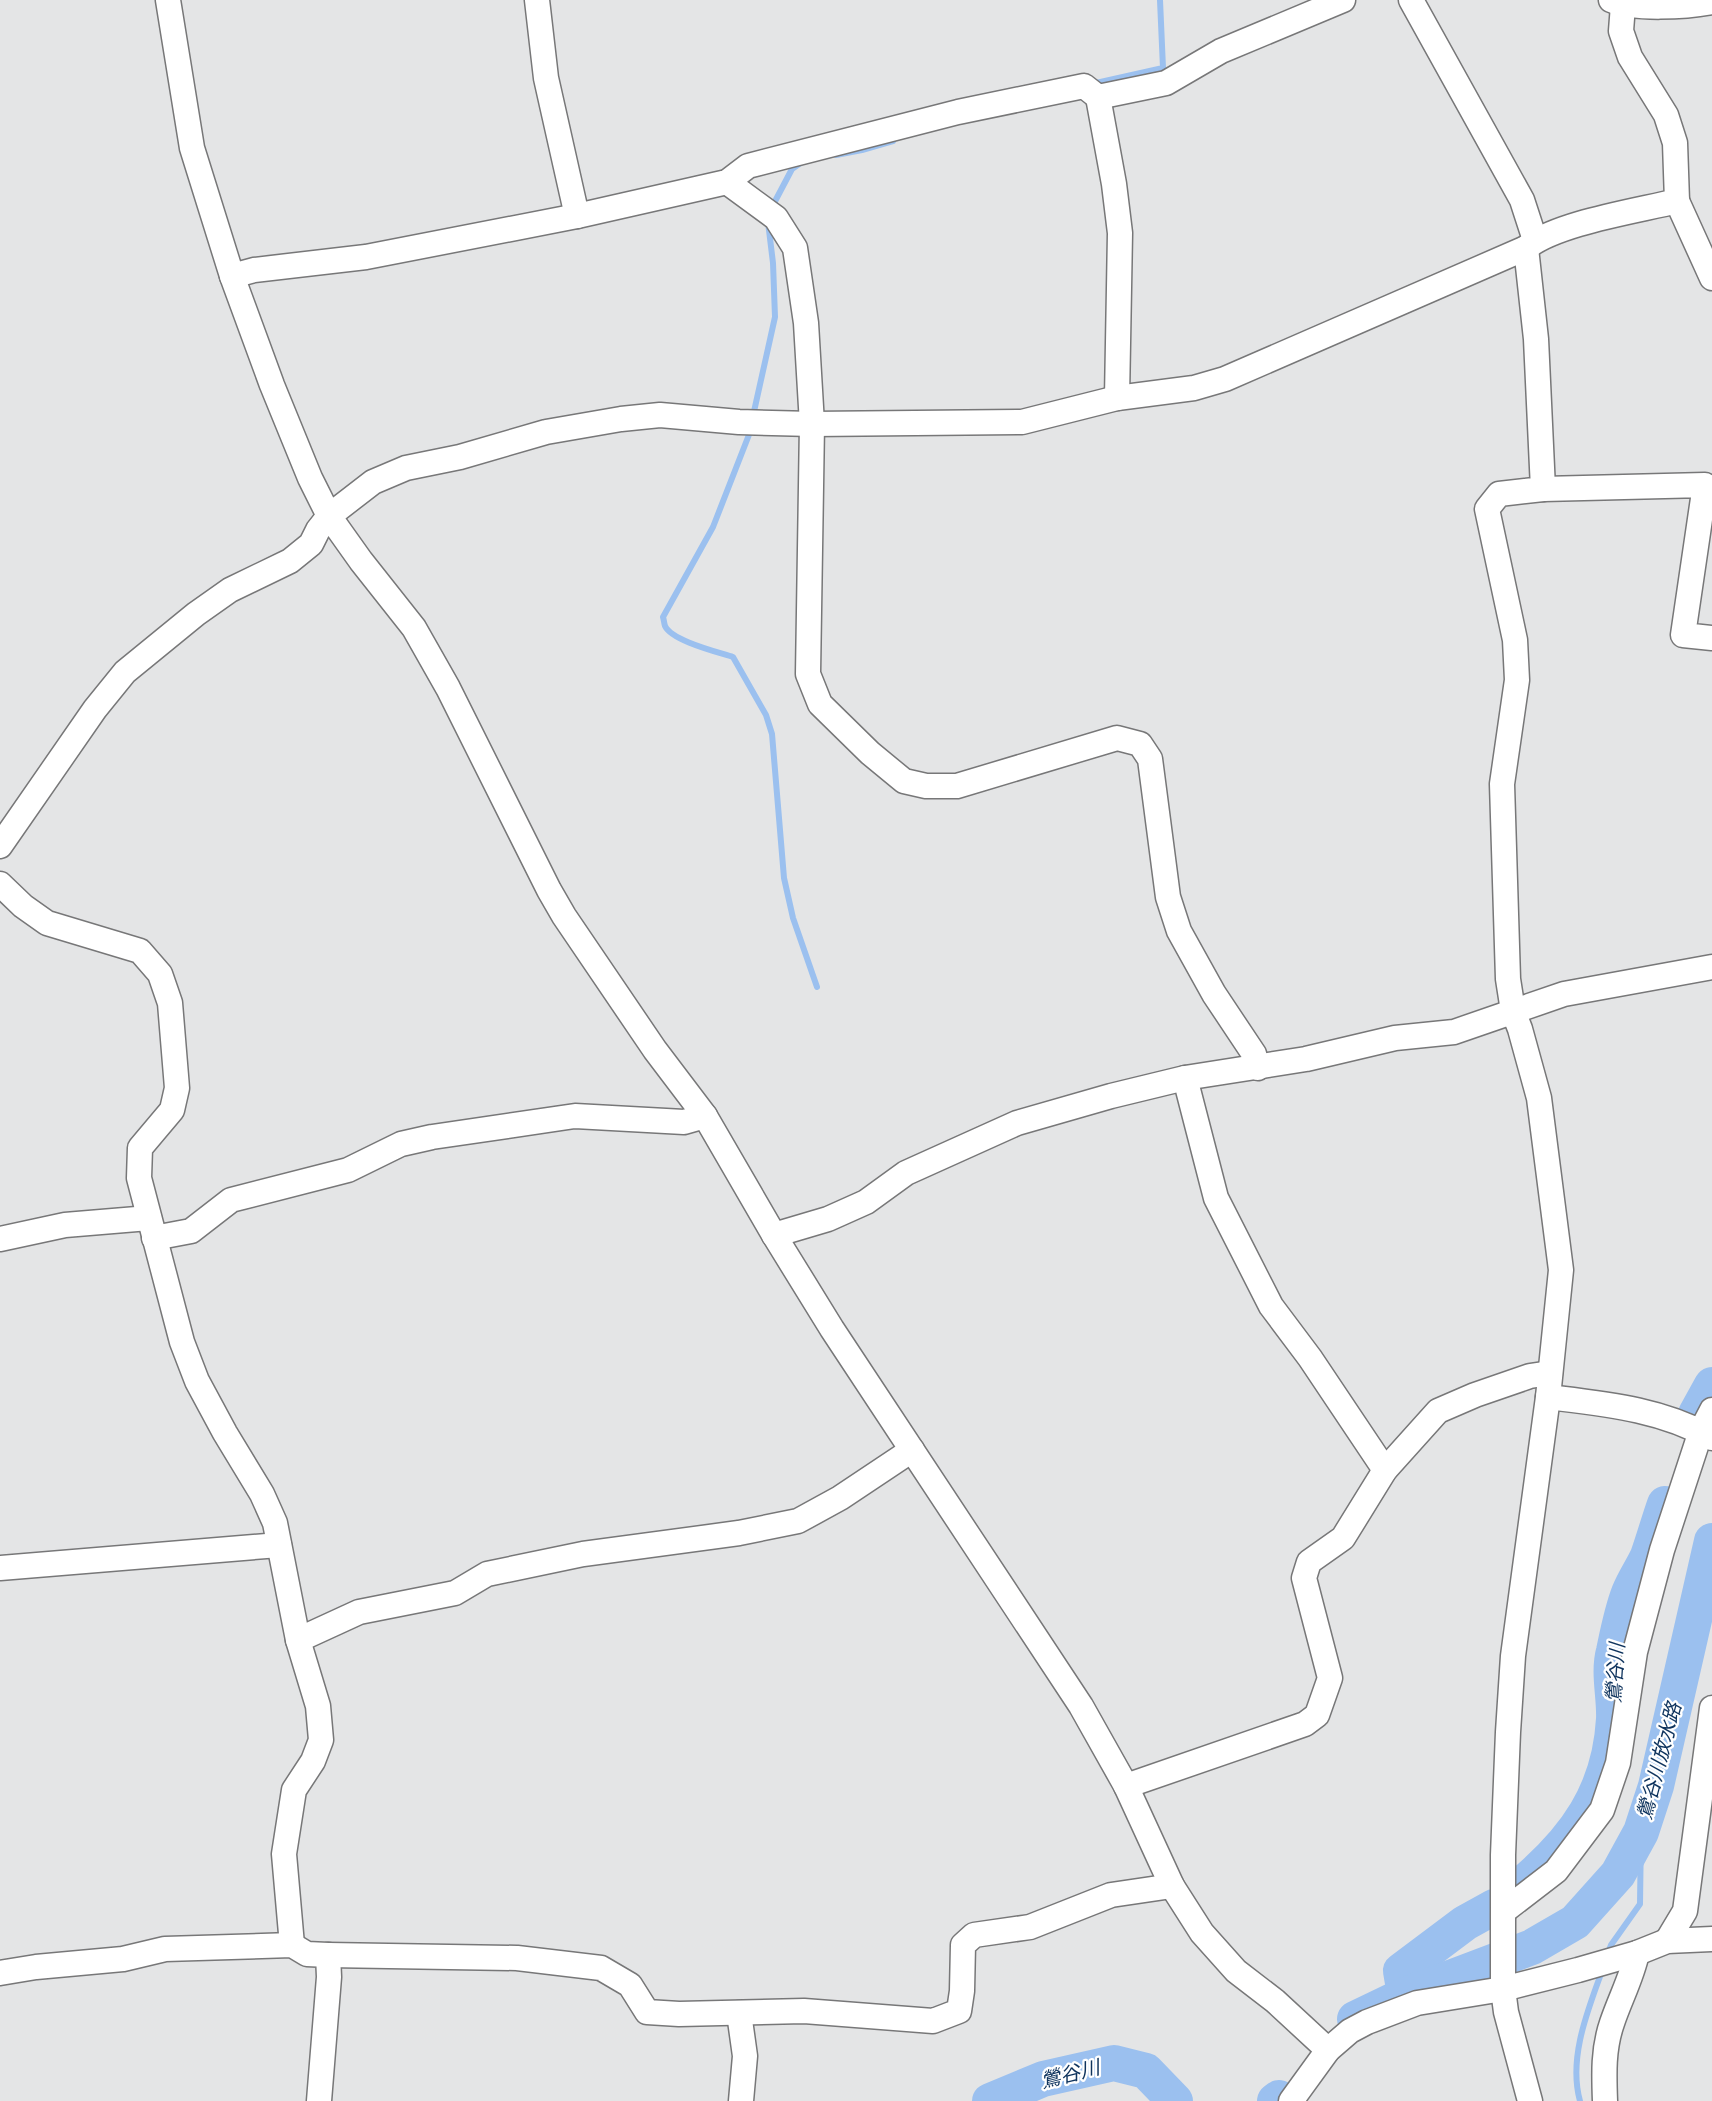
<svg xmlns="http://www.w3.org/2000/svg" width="1712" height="2101" font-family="Inter,'Noto Sans JP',sans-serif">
<rect width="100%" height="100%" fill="#e4e5e6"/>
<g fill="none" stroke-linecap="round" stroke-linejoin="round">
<g stroke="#9bc0ef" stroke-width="6">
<polyline points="1094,85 1096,83 1163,68 1160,0"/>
<polyline points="836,155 862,150 893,141"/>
<polyline points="772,207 792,169 802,162"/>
<polyline points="753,416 775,317 773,263 768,222"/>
<path d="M752,427l-39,100 -50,90c1,3 1,6 2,9 7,15 53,26 68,31l33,58 6,19 12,144 9,40 24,69"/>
<polyline points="1607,1955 1611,1945 1640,1904 1641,1832"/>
<path d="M1580,2101c-12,-43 8,-91 22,-130"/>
</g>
<g stroke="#9bc0ef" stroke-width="36">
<polyline points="1696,1414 1712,1385"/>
<path d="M1521,1885c54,-45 89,-93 93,-166 1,-23 -6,-46 0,-68 4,-19 8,-40 15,-58 5,-13 13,-24 19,-37 6,-17 11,-35 17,-52"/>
<polyline points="1405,1995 1401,1971 1465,1923 1494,1907"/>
<polyline points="1355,2019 1405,1995 1532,1947 1575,1922 1618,1874 1641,1832 1656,1786 1712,1541"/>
<polyline points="990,2101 1043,2079 1114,2063 1146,2071 1175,2101"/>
<polyline points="1275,2101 1279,2098"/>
</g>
<g stroke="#777778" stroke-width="27">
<g id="minor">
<polyline points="168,0 192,148 232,276 272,385 310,478 329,516 361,561 414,628 448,688 549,890 564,916 655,1050 705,1116 774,1235 832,1329 1081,1706 1126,1786 1172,1886 1202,1933 1236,1971 1275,2001 1328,2050"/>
<polyline points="537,0 546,78 577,216"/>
<polyline points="1411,0 1522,200 1535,240"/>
<path d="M1611,0c22,10 76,7 101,2"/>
<polyline points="1098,97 1114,184 1120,233 1117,398"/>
<polyline points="727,182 776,218 795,248 806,323 812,424 808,674 820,704 870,753 904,781 926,786 957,786 1117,738 1140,744 1150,759 1168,897 1179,931 1214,994 1254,1054 1258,1068"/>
<polyline points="1677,201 1712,278"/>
<polyline points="1526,248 1536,339 1543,489 1499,494 1487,509 1515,640 1517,680 1502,784 1508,979 1513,1011 1520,1029 1539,1098 1561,1270 1548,1397 1513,1656 1508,1732 1503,1855 1503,1989 1506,2012 1530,2101"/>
<polyline points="232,276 254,270 366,257 577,216 727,182 748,166 958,112 1084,86 1098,97 1166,83 1221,51 1343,0"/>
<polyline points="1543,489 1705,485 1683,635 1712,638"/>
<path d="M0,846l95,-137 30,-37 71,-58 34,-24 60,-29 21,-17 7,-14 11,-14 44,-34 33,-14 54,-11 86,-25 75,-13 39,-4 79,7 73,2 210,-2 95,-24 77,-10 31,-9 301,-131c30,-25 111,-37 151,-47l-2,-58 -9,-28 -36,-58 -9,-26 2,-26"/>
<polyline points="0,884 23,906 47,923 140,951 160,974 170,1003 177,1088 172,1110 140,1148 139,1178 182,1342 197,1381 225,1433 262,1494 275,1523 298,1640 318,1706 321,1740 313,1761 294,1790 284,1854 292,1945"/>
<polyline points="1185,1078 1216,1198 1271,1306 1310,1358 1385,1470"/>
<polyline points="774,1235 828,1219 866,1202 906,1173 1017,1123 1111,1096 1185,1078 1306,1059 1395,1038 1454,1032 1564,994 1712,967"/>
<polyline points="154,1238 191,1231 231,1200 348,1170 401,1144 432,1137 575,1116 684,1122 705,1116"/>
<polyline points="0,1239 65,1225 149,1218"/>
<path d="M1548,1397c57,7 113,12 164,41"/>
<polyline points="0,1568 279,1545"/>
<polyline points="298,1640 359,1612 455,1593 487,1574 583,1554 739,1533 798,1521 840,1498 912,1450"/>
<polyline points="1126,1786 1305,1724 1317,1715 1330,1678 1304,1578 1309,1562 1343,1538 1385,1470 1438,1411 1475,1395 1530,1376 1550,1373"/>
<polyline points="1504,1911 1556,1871 1602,1810 1618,1763 1635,1652 1662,1550 1701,1431 1712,1410"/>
<polyline points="1667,1941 1685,1911 1712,1708"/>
<polyline points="328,1955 517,1958 601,1968 630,1985 647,2012 679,2014 804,2011 933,2021 959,2011 962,1991 963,1945 974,1935 1030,1927 1111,1895 1172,1886"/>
<polyline points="0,1973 36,1967 123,1959 165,1949 292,1945 307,1954 328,1955 329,1977 319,2101"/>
<polyline points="739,2013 745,2056 741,2101"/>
<polyline points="1291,2101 1328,2050 1350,2031 1367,2022 1417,2003 1503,1989 1578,1970 1637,1953 1667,1941 1712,1939"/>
<path d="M1605,2101c-1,-27 -2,-52 7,-78 8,-24 20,-46 25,-70"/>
</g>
</g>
<use href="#minor" stroke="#fff" stroke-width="24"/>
</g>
<g text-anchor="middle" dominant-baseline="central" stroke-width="4.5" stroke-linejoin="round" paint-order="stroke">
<g font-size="20" font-style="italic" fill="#0e335d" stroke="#fff">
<text transform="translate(1615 1673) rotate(-86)">鶯谷川</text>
<text transform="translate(1659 1761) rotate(-75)">鶯谷川放水路</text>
<text transform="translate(1070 2074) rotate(-14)">鶯谷川</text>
</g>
</g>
</svg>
